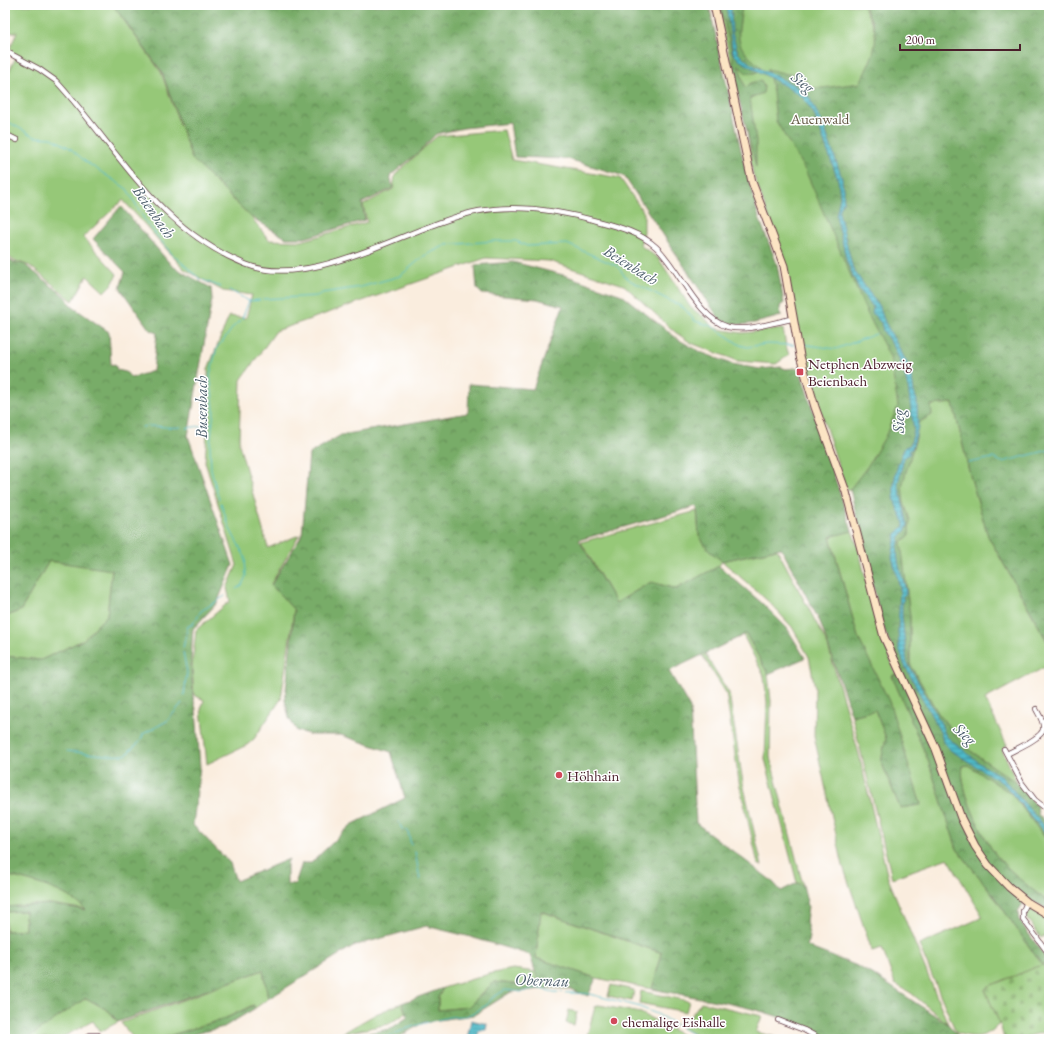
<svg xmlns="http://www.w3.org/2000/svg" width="1054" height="1044" font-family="'EB Garamond',serif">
<defs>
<pattern id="forest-crowns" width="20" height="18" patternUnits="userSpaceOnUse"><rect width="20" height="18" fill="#78ac68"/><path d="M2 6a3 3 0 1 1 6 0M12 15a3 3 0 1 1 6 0" fill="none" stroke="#648b56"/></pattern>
<pattern id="cemetery-stones" width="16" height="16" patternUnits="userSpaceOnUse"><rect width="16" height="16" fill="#96c878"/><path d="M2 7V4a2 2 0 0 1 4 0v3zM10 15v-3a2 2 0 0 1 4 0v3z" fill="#83ab68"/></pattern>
<pattern id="water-rules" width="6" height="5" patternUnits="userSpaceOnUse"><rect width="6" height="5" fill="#4dbac8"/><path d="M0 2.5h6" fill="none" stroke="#4297a3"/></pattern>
</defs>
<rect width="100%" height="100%" fill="#fff"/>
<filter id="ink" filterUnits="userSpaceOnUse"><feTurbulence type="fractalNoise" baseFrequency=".025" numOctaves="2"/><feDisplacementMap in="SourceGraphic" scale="8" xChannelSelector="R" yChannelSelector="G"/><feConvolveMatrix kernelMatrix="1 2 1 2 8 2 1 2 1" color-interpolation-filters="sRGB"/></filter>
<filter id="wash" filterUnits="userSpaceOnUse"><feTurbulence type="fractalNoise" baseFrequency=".012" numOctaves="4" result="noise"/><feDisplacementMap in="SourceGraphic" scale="16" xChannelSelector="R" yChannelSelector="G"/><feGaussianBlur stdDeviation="0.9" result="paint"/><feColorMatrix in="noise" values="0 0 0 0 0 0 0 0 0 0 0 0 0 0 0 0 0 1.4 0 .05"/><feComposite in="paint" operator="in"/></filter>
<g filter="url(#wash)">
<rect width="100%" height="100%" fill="#faedde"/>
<g fill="#96c878" stroke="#707452">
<polygon points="5,5 113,5 161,72 192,159 251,217 269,240 302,241 367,222 363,205 393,189 395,175 437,136 504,130 512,160 620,178 644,213 644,232 640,245 659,259 691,308 704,317 714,328 742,333 783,329 786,346 789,355 776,364 738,361 691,343 675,332 624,285 549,261 486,258 276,331 241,380 239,444 268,548 299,535 271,584 294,610 281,699 254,739 247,745 207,764 201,709 204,700 194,695 192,667 196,630 230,601 227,588 237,565 205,462 208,417 208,369 229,316 246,318 252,295 223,291 184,269 123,200 83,237 117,274 113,283 104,292 87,276 73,301 30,266 13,260 5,254 5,80 16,57 8,53 17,32 9,33 5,31"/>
<polygon points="717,5 863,5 875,29 931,405 953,403 970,475 988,536 1049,645 1049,665 985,699 1007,745 1002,749 1017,783 965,747 938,713 910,664 910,616 870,569 869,555 861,519 858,521 851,492 845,486 814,391 777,240 753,174 746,126"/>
<polygon points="697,511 699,535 722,561 777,549 827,643 859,754 888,878 948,1024 911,993 895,984 882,948 872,951 843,866 814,736 815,688 809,657 792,627 769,602 722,561 719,566 676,589 651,582 616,603 581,542"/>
<path d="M852,531l7,19 15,67 22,57 -4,2 36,84 29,89 34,43 51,73 -55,22 -2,3 15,34c-4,2 -6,6 -10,8 -9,7 -25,5 -34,0l-37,-87 64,-28 -35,-59 -56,20 -40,-162 23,-6 11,28 -5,23 19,47 21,-4 -63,-167 -28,-101z"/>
<polygon points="49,561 112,569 107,615 83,640 41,660 5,656 5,617 21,610"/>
<polygon points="746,634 768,674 771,701 770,757 803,885 797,883 765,759 767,702 764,676 743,635"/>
<polygon points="705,654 729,693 743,783 762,866 758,864 739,782 726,693 702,655"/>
<path d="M968,765l44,29 37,49v59c-14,-9 -43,-34 -53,-47 -13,-17 -38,-68 -33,-89z"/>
<path d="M5,875c27,6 62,15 82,35l-37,-6 -45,3z"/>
<polygon points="1031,909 1049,920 1049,949 1048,940 1045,936 1041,938 1025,916 1026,910"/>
<polygon points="25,911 25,930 6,931 5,912"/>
<polygon points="540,911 662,953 652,989 596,978 536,958"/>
<polygon points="513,969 536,972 540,987 494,982 468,1007 438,1010 438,998 443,988 489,974"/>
<polygon points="263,970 268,999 254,1009 253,1005 224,1019 159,1039 134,1039 121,1023"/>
<polygon points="611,985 634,990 632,1001 608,996"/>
<polygon points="641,991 689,1001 686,1012 639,1003"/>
<polygon points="86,998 109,1011 118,1022 100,1032 93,1021 59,1039 25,1039"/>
<polygon points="701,1002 762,1016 756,1032 783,1039 703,1039 682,1028"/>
<polygon points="402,1003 406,1013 389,1024 341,1034 376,1014"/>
<polygon points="599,1005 641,1013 690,1039 586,1039 595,1007"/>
<polygon points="569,1010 577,1012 574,1025 566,1023"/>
</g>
<g fill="url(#forest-crowns)" stroke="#61664a">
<path d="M113,5h596l34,154 16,59 18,46 7,39 -4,3 1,10c-22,6 -39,13 -61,4l-96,-144 -56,-17 -53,-2 -5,-34 -46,5 -28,6 -18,19 -28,23 3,12 -31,15 3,17 -60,18h-19l-35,-21 -59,-58 -30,-87z"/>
<path d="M720,5h22c-3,33 -11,38 19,62l-5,6h-10l-7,-7 6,22 6,-5 10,-3 3,7 -1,6 -13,5 6,43v26l-25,-99 2,-1v-9z"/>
<path d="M863,5h186v639l-61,-108 -18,-61 -17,-72 -22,2 1,10 -14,8 -2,15 -14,48 2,16 6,18 -1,16 -8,6 9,74v48l28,49 27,34 52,36 20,23 1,8 11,12v17l-37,-49 -44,-29 -5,1c-5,21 20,72 33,89 10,13 39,38 53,47v8l-23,-12 -8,14 1,8 30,42 -7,3 -51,-73 -34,-43 -29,-89 -36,-84 9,-4 -19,-48 -32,-135 17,-22 18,-30 13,-31 -8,-49 -24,-46 -60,-139 -30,-51 -3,-29 -5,-23 19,5 14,-1 10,15h12l37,-5c15,-32 24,-45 3,-78z"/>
<path d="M121,206l51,60 39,22 1,11 -24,137 45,129 -16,38 -24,26 -2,30 2,38 3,12 4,58 -7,58 37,38 6,18 53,-22 -2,4v21h8l7,-21h9l40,-38 54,-27 -14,-46 -50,-17h-29l-15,-4 -8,-13 -4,-18 9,-90 -23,-25 31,-50 7,-81 32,-19 127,-22 1,-29 64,5 30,-83 -26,-7 -55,-5 -5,-5 -2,-24 38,-3 54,14 55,19 57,45 24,13 29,11 28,5 21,-2 5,2 9,-1 5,2 52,161 -22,6 28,100 31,64 32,104 -21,3 -19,-47 5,-23 -11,-28 -23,6 -32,-94 -39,-74 -59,13 -14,-11 -9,-15 -2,-29 -118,34 37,63 35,-21 25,7 43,-23 44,38 24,24 18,30 -37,16 -22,-40 -77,37 21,37 6,115 76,58 9,10 16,-8 6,2 5,21 -2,16 4,16 -4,7 9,5 40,15 20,11 73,48 13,15h8h-142c-52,-32 -116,-38 -175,-50l10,-36 -121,-42 -5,47 60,20 -8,18 -18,-7 -18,-1 -41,4 -37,23 -50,7 -28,17h-44l-1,-3 39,-7 18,-12 -6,-14 41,-15 -5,10v12l30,-3 26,-25 46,5 -10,-32 -63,-19 -41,-10 -73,20 -85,53 -5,-29 -145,52 -9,-11 -23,-13 -55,38 -6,3h-20v-112l1,4 19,-1v-19l-20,1v-5l45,-3 36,6c-19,-20 -55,-29 -81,-35v-219l36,4 42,-20 24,-25 5,-45 -63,-9 -28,49 -16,7v-361l8,6 11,2 43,34 3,7 39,27 2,33 4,-1 2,6 9,2 5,6 22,-7 4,-38 -8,-4 -29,-41 5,-16 -32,-33z"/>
<polygon points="254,1005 254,1009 224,1027 194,1034 196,1039 159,1039 224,1019"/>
</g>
<polygon fill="url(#cemetery-stones)" stroke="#707452" points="1049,962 1049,1031 1025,1037 1025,1039 1004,1039 1000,1024 985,990 987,987"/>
<g fill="url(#water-rules)" stroke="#4c6c7a">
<path d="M726,5h5l1,28 6,20 13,11 45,22 13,11 15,29 18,52 2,21 -5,13 14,57 27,39 5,14 26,48 3,22 3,8 1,27 -6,22 -3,1 1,3 -6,5 -6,26 10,41c-1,6 -8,9 -9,16 -5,17 3,32 7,50v3l-4,3 2,2 -2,3v14l5,46 33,59 6,15 36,29 19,11 48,56v6l-45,-54 -54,-34 -7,-8 -2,-8 -37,-70 -5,-16 -1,-16 2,-44 -8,-31 4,-23 8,-8c0,-8 -5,-13 -8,-21 -6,-18 1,-41 9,-58l5,-2 4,-14 -6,-43 -5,-19 -8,-20 -12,-18 -2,-8 -9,-10 1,-6 -14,-18 -12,-27 -11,-46 4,-19 -2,-17 -24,-66 -11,-16 -11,-8 -36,-20 -17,-10 -6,-7z"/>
<polygon points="471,1020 487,1024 486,1030 479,1030 477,1039 467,1039"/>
</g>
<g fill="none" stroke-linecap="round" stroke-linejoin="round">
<g stroke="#4dbac8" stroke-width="1">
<polyline points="5,120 35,137 52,138 70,148 86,162 127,189 146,222 171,253 200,279 221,287"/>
<polyline points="229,290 249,301 260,300"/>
<polyline points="263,299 317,296 322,293 361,287 400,276 424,256 446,245 494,241 516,241 527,246 567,244 617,266 625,276 631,281 684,308 695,321 712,326 740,345 747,347 767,344 794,345"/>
<polyline points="801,344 836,349 876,334"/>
<polyline points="207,425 212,423"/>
<path d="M142,427c13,-3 25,2 39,0"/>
<polyline points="186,428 201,426"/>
<polyline points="968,463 993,458 1002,462 1049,450"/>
<polyline points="219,499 211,469 210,445 214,410 210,375 217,347 223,341 234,326 242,319 249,301"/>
<polyline points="221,503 230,529 245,557 246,576 242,585 236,589"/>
<polyline points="183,648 188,626 192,625 201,611 225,596"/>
<polyline points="183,652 187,672 184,695"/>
<path d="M67,751c11,1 53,7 60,3 2,-1 2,-3 4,-5 6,-5 10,-6 12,-15l24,-13 15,-18"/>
<polyline points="399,822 402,829 408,831 411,845"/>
<polyline points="415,851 420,880"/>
<polyline points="384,1039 405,1029 425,1023 450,1017 467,1016 487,1005 492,998 505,990 522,992 537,988 554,992 589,994 637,1006 657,1014 701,1039"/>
</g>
</g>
</g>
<g filter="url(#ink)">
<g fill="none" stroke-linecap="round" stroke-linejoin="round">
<g stroke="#643e46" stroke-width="6">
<g id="street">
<path d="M5,51l34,18 17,12c62,67 100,147 189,183 67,28 166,-40 234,-53 39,-7 83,0 121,11 19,5 41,11 56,25 23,21 41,71 72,80 21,5 44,-5 65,-8"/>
<polyline points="5,134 17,140"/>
<polyline points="5,191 7,192"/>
<polyline points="1004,749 1022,783 1035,800 1049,811"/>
<path d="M1007,754c9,-5 33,-15 36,-24 2,-7 -4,-15 -7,-21"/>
<polyline points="1027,902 1023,911 1023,919 1049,954"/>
<polyline points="778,1020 804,1030 821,1039"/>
<polyline points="83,1039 90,1035 98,1035"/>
</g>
</g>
<g stroke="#643e46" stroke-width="9">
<polyline id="secondary" points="714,5 752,182 784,266 800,356 815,407 846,492 884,637 936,749 961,818 975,846 988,865 1009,887 1027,902 1049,915"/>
</g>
<use href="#street" stroke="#fff" stroke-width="4.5"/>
<use href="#secondary" stroke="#fce5c4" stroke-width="7"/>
</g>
</g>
<g fill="#d1495b" stroke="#fff" stroke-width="1.5">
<rect x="796" y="368" width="8" height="8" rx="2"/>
<circle cx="559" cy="775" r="4"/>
<circle cx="614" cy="1021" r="4"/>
</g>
<g text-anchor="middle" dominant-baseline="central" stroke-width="3" stroke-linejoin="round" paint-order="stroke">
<g font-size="15" fill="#655a46" stroke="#fff">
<text x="820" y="118">Auenwald</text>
</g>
<g font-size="15" fill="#4a1f2b" stroke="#fff" text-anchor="start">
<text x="808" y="363">Netphen Abzweig<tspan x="808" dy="17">Beienbach</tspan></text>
<text x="567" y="775">Höhhain</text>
<text x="622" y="1021">ehemalige Eishalle</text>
</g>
<g font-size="16" font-style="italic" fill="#4b5d6a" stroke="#fff">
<text transform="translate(803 82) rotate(38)">Sieg</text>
<text transform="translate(154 212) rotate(55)">Beienbach</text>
<text transform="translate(631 265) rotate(32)">Beienbach</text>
<text transform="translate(201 407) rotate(-90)">Busenbach</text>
<text transform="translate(898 421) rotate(-90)">Sieg</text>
<text transform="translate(965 734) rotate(42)">Sieg</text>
<text transform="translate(542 980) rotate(2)">Obernau</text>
</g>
</g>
<rect width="1054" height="1044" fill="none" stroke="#fff" stroke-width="20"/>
<path d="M900 44v6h120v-6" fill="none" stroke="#4a1f2b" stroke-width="2"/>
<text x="906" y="44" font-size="12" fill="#4a1f2b" stroke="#ffffff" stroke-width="3" paint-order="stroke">200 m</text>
</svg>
